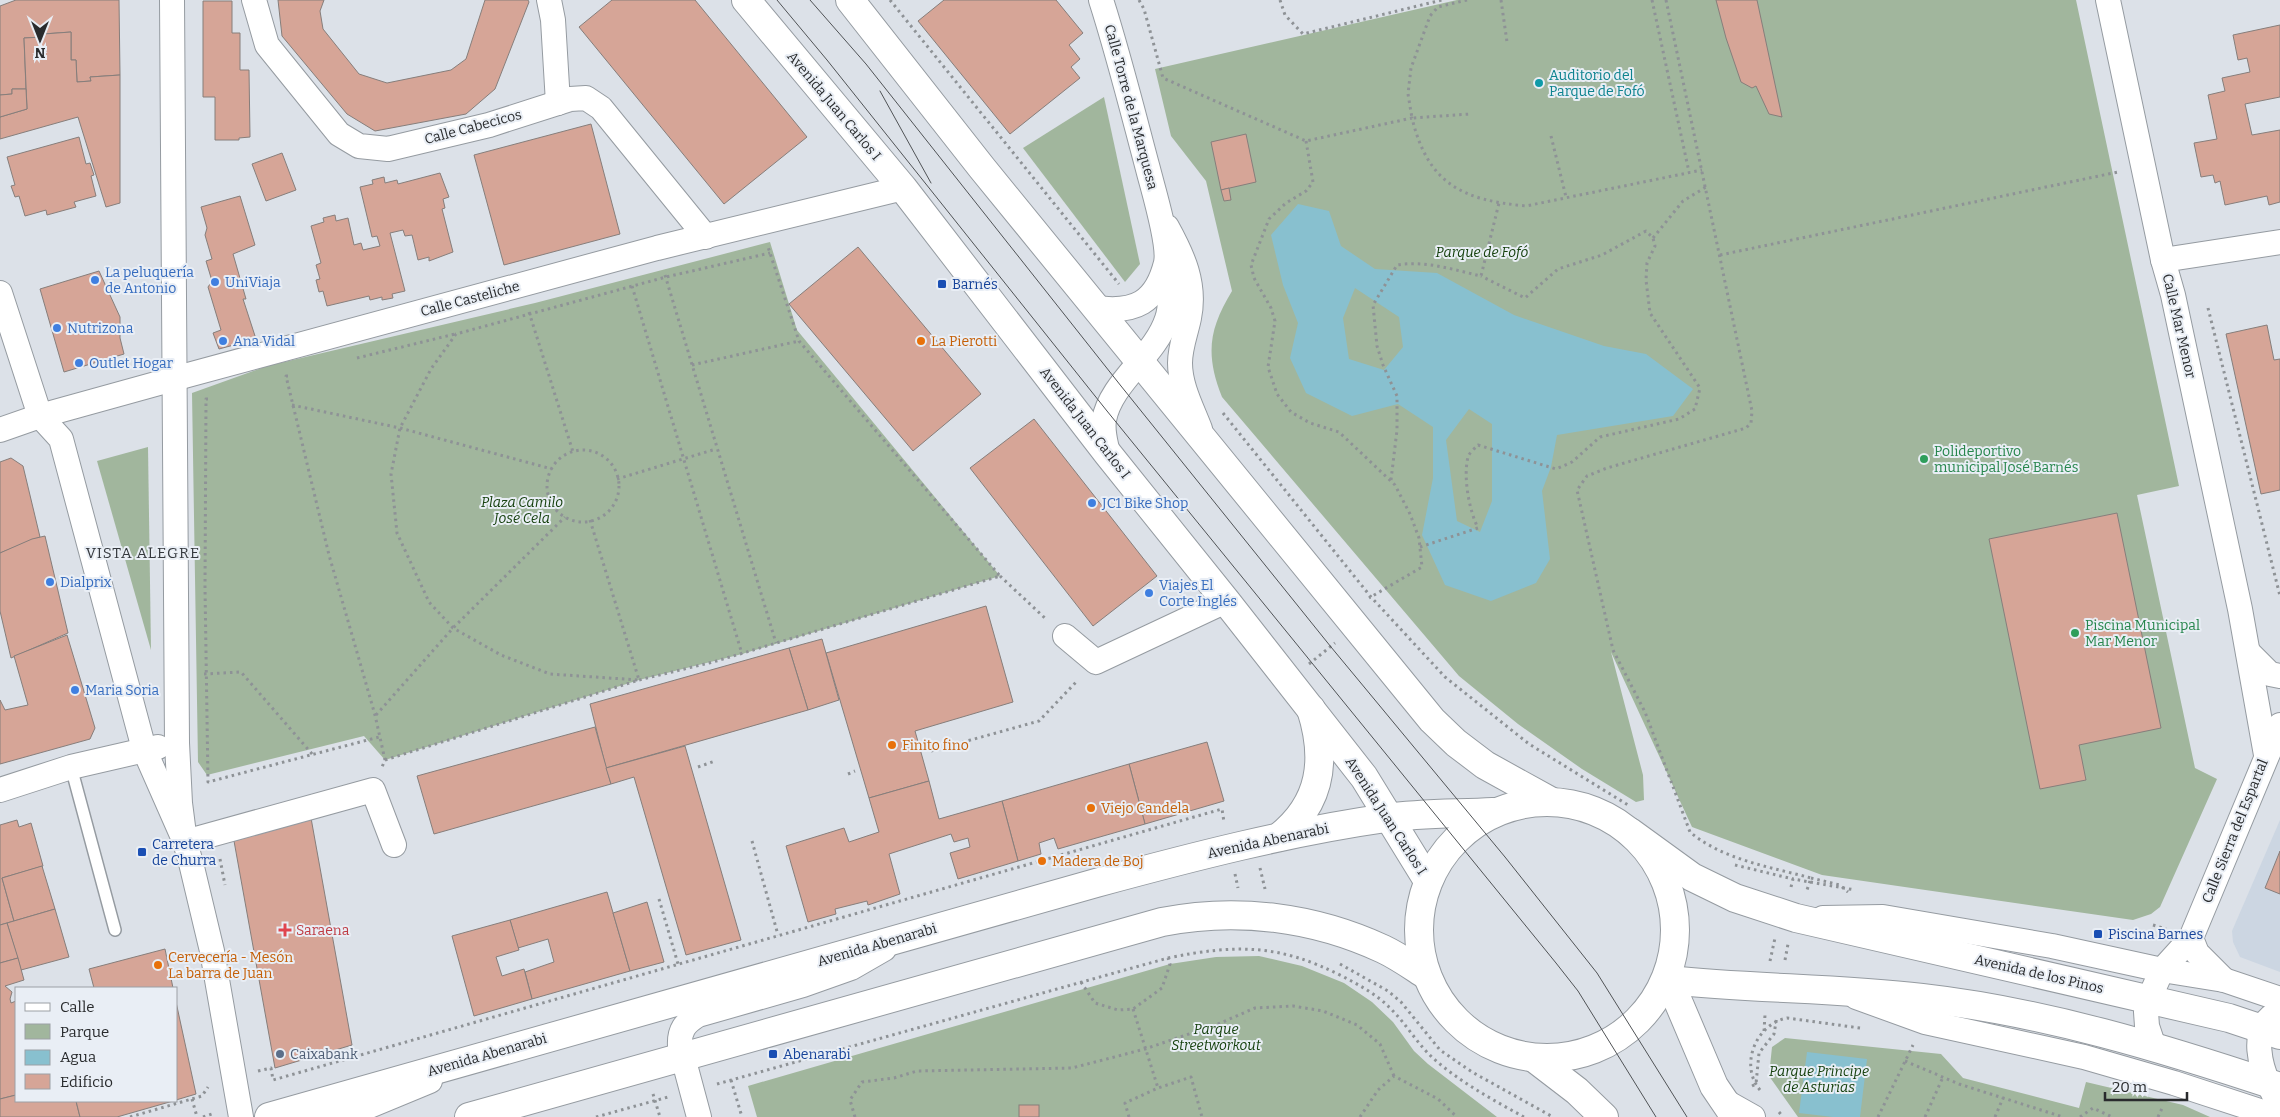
<svg xmlns="http://www.w3.org/2000/svg" width="2280" height="1117" font-family="Bitter,serif">
<rect width="100%" height="100%" fill="#dce1e8"/>
<polygon fill="#ccd6e2" points="2280,820 2280,972 2240,957 2233,942 2232,931"/>
<g fill="#a1b69d">
<path d="M1457,0h619l103,486 -42,9 58,273 22,11 -57,128 -9,7 -18,6 -311,-45 -130,-48 -81,-175 32,123 1,25 -8,2 -54,-33 -64,-45 -59,-48 -237,-279c-17,-43 -13,-68 10,-106l-26,-110 -35,-45 -16,-67z"/>
<polygon points="1104,97 1140,264 1125,282 1023,148"/>
<polygon points="770,242 797,330 1000,576 742,654 639,680 385,760 364,736 207,775 198,762 192,393 267,366 535,303"/>
<polygon points="148,447 151,650 97,461"/>
<polygon points="1259,956 1302,966 1344,983 1372,1002 1393,1022 1414,1051 1428,1064 1497,1117 757,1117 748,1086 1170,964 1216,957"/>
<polygon points="1785,1038 1941,1054 1963,1078 2079,1108 2086,1082 2183,1105 2210,1117 1798,1117 1769,1076 1772,1047"/>
</g>
<g fill="#88c0cf" fill-rule="evenodd">
<path d="M1298,204l31,7 12,35 34,23 62,4 77,42 90,31 42,8 47,35 -20,27 -116,19 -6,32 -9,24 8,68 -14,24 -45,18 -46,-16 -23,-50 11,-57v-51l-35,-23 -46,12 -46,-23 -16,-35 8,-35 -15,-38 -12,-50zM1355,288l44,29 4,30 -19,23 -35,-11 -6,-41zM1469,409l23,15v77l-12,31 -23,-11 -11,-81z"/>
<polygon points="1807,1052 1867,1059 1860,1117 1833,1117 1799,1113"/>
</g>
<g fill="#d6a597" stroke="#867e7b">
<polygon points="16,0 119,0 120,75 90,77 91,81 77,82 76,60 71,60 71,32 43,34 43,37 24,38 26,89 12,89 12,94 0,95 0,6"/>
<polygon points="278,0 324,0 320,11 323,29 359,74 387,83 451,70 466,59 485,0 528,0 529,2 495,89 466,114 375,131 347,114 282,36"/>
<polygon points="612,0 695,0 807,137 724,204 579,27"/>
<polygon points="944,0 1056,0 1083,33 1069,45 1080,59 1071,67 1080,78 1010,134 918,21"/>
<polygon points="1716,0 1757,0 1782,117 1769,114 1756,86 1752,88 1741,82 1726,38"/>
<polygon points="203,1 232,1 232,33 240,33 240,70 249,70 250,137 239,138 239,140 215,140 215,97 203,97"/>
<polygon points="2280,25 2280,97 2245,104 2252,135 2280,130 2280,202 2269,205 2267,196 2225,205 2220,181 2215,183 2213,175 2201,177 2194,143 2217,139 2208,95 2225,91 2222,78 2250,72 2247,58 2238,60 2233,35"/>
<polygon points="71,32 71,60 76,60 77,82 91,81 90,77 120,75 120,203 106,207 78,117 0,139 0,117 27,109 24,38 43,37 43,34"/>
<polygon points="12,89 26,89 27,109 0,117 0,95 12,94"/>
<polygon points="591,124 620,234 504,265 474,155"/>
<polygon points="1246,134 1256,182 1221,190 1211,142"/>
<polygon points="79,137 86,164 90,163 94,175 91,176 96,196 74,202 76,207 47,215 46,210 25,216 19,196 15,197 11,186 15,185 7,157"/>
<polygon points="282,153 296,190 266,201 252,164"/>
<polygon points="440,173 449,197 443,199 445,208 442,209 453,252 429,261 429,257 418,260 412,235 405,236 403,230 390,233 405,291 392,294 393,298 382,300 382,297 370,300 369,296 327,306 323,291 319,292 316,280 320,279 316,265 321,263 311,226 324,222 323,218 335,215 336,221 348,218 354,245 361,243 363,250 380,246 377,236 372,237 360,187 373,184 372,180 384,177 385,183 397,180 398,184"/>
<polygon points="1229,188 1231,200 1224,201 1221,190"/>
<polygon points="240,196 255,245 233,254 246,299 243,299 256,339 219,349 213,333 221,330 208,287 212,281 206,261 212,259 205,235 207,228 201,207"/>
<polygon points="858,247 981,394 913,451 789,304"/>
<polygon points="99,271 120,317 120,338 124,354 64,372 40,289"/>
<polygon points="2267,325 2274,360 2280,359 2280,490 2261,494 2226,334"/>
<polygon points="1034,419 1157,576 1093,626 970,468"/>
<polygon points="11,458 23,466 40,537 0,553 0,462"/>
<polygon points="2117,513 2161,728 2079,745 2086,780 2040,789 1989,539"/>
<polygon points="45,536 68,633 11,658 0,611 0,553 32,539"/>
<polygon points="986,606 1013,702 915,731 929,781 869,798 826,653"/>
<polygon points="67,635 95,728 90,739 0,764 0,700 5,710 28,705 14,656"/>
<polygon points="822,639 839,700 808,710 789,648"/>
<polygon points="789,648 808,710 606,768 590,704"/>
<polygon points="595,727 611,784 434,834 417,776"/>
<polygon points="1207,742 1224,801 1145,824 1129,764"/>
<polygon points="685,746 741,940 686,955 634,777 611,784 606,768"/>
<polygon points="1129,764 1145,824 1058,849 1054,838 1039,843 1041,854 1018,861 1002,801"/>
<polygon points="929,781 939,819 1002,801 1018,861 958,879 950,853 970,847 968,838 954,842 951,834 889,854 900,894 868,905 867,901 835,909 836,914 808,922 786,846 844,828 849,842 879,832 869,798"/>
<polygon points="311,818 352,1045 275,1068 234,841"/>
<polygon points="17,820 19,827 31,823 43,866 2,878 14,921 0,925 0,825"/>
<polygon points="2280,851 2280,894 2265,888"/>
<polygon points="42,866 55,909 14,921 2,878"/>
<polygon points="607,892 630,971 532,999 525,972 554,962 548,939 518,948 510,920"/>
<polygon points="647,902 664,962 630,971 613,913"/>
<polygon points="55,909 69,957 21,970 7,923"/>
<polygon points="510,920 519,950 496,957 502,976 524,969 532,999 474,1016 452,936"/>
<polygon points="7,923 18,958 0,963 0,925"/>
<polygon points="165,949 173,988 94,988 89,969"/>
<polygon points="18,958 24,980 5,986 12,992 10,999 11,1003 16,1001 16,1095 0,1099 0,963"/>
<polygon points="176,1002 196,1094 176,1100"/>
<polygon points="16,1095 16,1101 76,1101 80,1117 0,1117 0,1099"/>
<polygon points="76,1101 173,1101 117,1117 80,1117"/>
<rect x="1019" y="1105" width="20" height="12"/>
</g>
<g fill="none" stroke-linecap="round" stroke-linejoin="round">
<g stroke="#959ba1" stroke-width="14">
<polyline id="lane" points="71,767 115,930"/>
</g>
<g stroke="#959ba1" stroke-width="26">
<g id="street">
<polyline points="172,0 177,743 180,803 185,842 373,790 394,845"/>
<polyline points="254,0 267,45 339,134 359,146 388,149 489,125 570,99 586,98 601,108 706,237"/>
<polyline points="549,0 553,20 558,103"/>
<polyline points="2108,0 2163,260 2173,295 2240,609 2266,755"/>
<path d="M1167,227c16,29 29,57 22,91 -3,15 -9,29 -9,45 0,23 12,45 20,66"/>
<polyline points="2163,260 2280,242"/>
<polyline points="0,293 40,416 61,439 144,749 185,842 191,863 212,951 241,1117"/>
<path d="M1096,308c39,5 60,-5 70,-45 4,-19 -13,-74 -18,-94 -15,-56 -29,-113 -47,-169"/>
<polyline points="0,430 40,416 188,375 657,248 903,188"/>
<path d="M1108,454c-2,-11 -6,-22 -4,-34 7,-38 51,-64 63,-101 6,-17 1,-37 0,-54"/>
<polyline points="1065,636 1096,662 1226,601"/>
<polyline points="2248,652 2270,674 2280,676"/>
<polyline points="0,790 71,767 158,747"/>
<polyline points="1823,918 1883,917 2052,946 2162,970 2224,980 2280,999"/>
<polyline points="2191,938 2197,953 2224,980"/>
<polyline points="1856,997 1925,1022 2084,1057 2174,1083 2278,1117"/>
<polyline points="2154,1047 2147,1026 2146,1012 2149,999 2162,970 2191,938 2280,725"/>
<path d="M2274,1095c-13,-24 -28,-68 6,-84"/>
<polyline points="1721,1099 1753,1117"/>
<polyline points="332,1117 367,1107 430,1081"/>
<path d="M699,1117l-19,-71c-1,-16 5,-23 18,-31l105,-30 48,-17 33,-19"/>
</g>
</g>
<g stroke="#959ba1" stroke-width="30">
<g id="secondary">
<polyline points="1630,832 1692,877 1735,898 1796,918 2229,1018 2280,1035"/>
<path d="M1279,837c43,-34 48,-78 32,-128"/>
<path d="M1669,980c84,9 169,8 253,18 123,14 241,50 358,89"/>
<path d="M269,1117l827,-234c96,-26 192,-51 290,-65 35,-5 72,-4 107,-6"/>
<path d="M469,1117l693,-195c75,-15 152,-5 221,27 15,7 29,17 43,26"/>
</g>
</g>
<g stroke="#959ba1" stroke-width="30">
<g id="primary">
<polyline points="746,0 903,188 1108,454 1226,601 1364,777 1428,881"/>
<polyline points="850,0 982,168 1432,720 1456,743 1485,765 1552,802"/>
<circle cx="1547" cy="930" r="128"/>
<polyline points="1669,980 1714,1086 1735,1117"/>
<polyline points="1534,1058 1577,1091 1604,1117"/>
</g>
</g>
<g stroke="#8e9296" stroke-width="3" stroke-dasharray="2.5 4" stroke-linecap="butt">
<polyline points="890,0 1119,284"/>
<path d="M1139,0l5,9 19,69 143,63 106,-23c16,66 50,82 114,88l176,-36"/>
<polyline points="1280,0 1285,15 1303,34 1442,0"/>
<polyline points="1467,0 1438,7 1430,16 1411,68 1408,94 1412,118 1470,114"/>
<polyline points="1501,0 1507,42"/>
<polyline points="1652,0 1689,172"/>
<path d="M1666,0l86,411 -1,12 -5,5 -139,40 -20,8 -10,14 36,160 32,62 45,120c33,28 81,35 121,46l-5,15"/>
<polyline points="1551,136 1566,197"/>
<polyline points="1306,141 1313,182 1306,191 1286,203 1269,219 1251,265 1254,278 1271,308 1275,321 1268,367 1277,394 1291,412 1310,423 1339,432 1395,485 1410,514 1419,538 1422,567 1369,598"/>
<polyline points="1653,238 1683,201 1706,187"/>
<polyline points="1720,255 2118,172"/>
<polyline points="665,275 776,643"/>
<polyline points="632,286 742,654"/>
<polyline points="2208,308 2280,596"/>
<polyline points="529,312 573,452"/>
<polyline points="357,358 455,334"/>
<polyline points="692,365 799,341"/>
<polyline points="288,376 286,376 329,555 375,715 385,760 382,767"/>
<polyline points="208,399 206,399 205,587 208,782 379,737"/>
<polyline points="292,405 400,428 552,469"/>
<polyline points="1223,413 1371,597 1445,677 1529,744 1628,805"/>
<circle cx="583" cy="486" r="36"/>
<polyline points="617,479 716,449"/>
<path d="M1391,480l6,-50v-34l-14,-31 -6,-19 -4,-41 24,-40c28,-5 57,5 84,11l18,-73"/>
<polyline points="590,520 639,680 550,674 501,655 453,628 429,602 397,533 391,474 400,428 431,369 456,334 666,277 770,253"/>
<path d="M1420,547l58,-19c-9,-18 -15,-51 -10,-71 1,-4 7,-9 10,-12l78,24 16,-7 28,-25 79,-18 16,-10 5,-21 -50,-75 -4,-33 1,-17 8,-17 -2,-8 -7,-7 -44,24 -44,14 -33,29 -44,-22"/>
<polyline points="1000,576 1047,620"/>
<polyline points="1309,664 1335,643"/>
<polyline points="204,674 241,672 313,755"/>
<polyline points="376,715 453,628 565,517"/>
<polyline points="931,751 1039,721 1078,680"/>
<polyline points="385,760 639,680 713,662 1000,576 799,341 768,247"/>
<polyline points="698,767 715,761"/>
<polyline points="848,774 855,771"/>
<polyline points="752,841 778,935"/>
<polyline points="220,859 225,885"/>
<polyline points="1735,865 1793,879"/>
<polyline points="1260,868 1265,889"/>
<polyline points="1235,874 1238,888"/>
<polyline points="1811,878 1840,885 1848,892"/>
<polyline points="1791,887 1793,879 1855,890"/>
<polyline points="659,899 678,964"/>
<polyline points="2153,925 2166,929"/>
<polyline points="1785,960 1788,944"/>
<polyline points="1770,961 1775,938"/>
<polyline points="1340,964 1388,991 1401,1002 1440,1050 1472,1072 1553,1117"/>
<polyline points="1081,982 1095,1003 1118,1010 1133,1009 1162,988 1170,964 1168,958"/>
<polyline points="1133,1009 1158,1088"/>
<polyline points="1764,1031 1765,1015"/>
<polyline points="1905,1061 1959,1084 2063,1117"/>
<polyline points="258,1071 271,1068 273,1080 1222,809 1224,822"/>
<polyline points="731,1080 742,1117"/>
<path d="M717,1084l451,-126c68,-14 111,-14 174,18 17,9 34,18 47,31 17,16 28,37 45,52 26,23 59,41 90,58"/>
<polyline points="1752,1086 1756,1084 1759,1053 1774,1034 1777,1016"/>
<path d="M1760,1090c-21,-25 -4,-66 27,-72l73,10"/>
<polyline points="653,1094 660,1117"/>
<polyline points="192,1099 197,1117"/>
<polyline points="1779,1112 1783,1117"/>
<polyline points="130,1117 202,1096 208,1087"/>
<polyline points="203,1117 215,1113"/>
<polyline points="596,1117 668,1097"/>
<polyline points="855,1117 850,1100 862,1082 894,1078 917,1071 1072,1068 1145,1049 1218,1024 1255,1008 1293,1006 1323,1011 1357,1025 1380,1044 1394,1076"/>
<polyline points="1129,1117 1125,1103 1158,1088 1191,1077 1202,1117"/>
<polyline points="1360,1117 1378,1090 1394,1076 1438,1099 1457,1117"/>
<polyline points="1878,1117 1913,1045"/>
<polyline points="1925,1117 1943,1077"/>
<polyline points="1995,1117 2003,1098"/>
<polyline points="2080,1117 2093,1108 2112,1117"/>
<polyline points="2158,1117 2163,1106"/>
</g>
<use href="#lane" stroke="#fff" stroke-width="11"/>
<use href="#street" stroke="#fff" stroke-width="24"/>
<use href="#secondary" stroke="#fff" stroke-width="28"/>
<use href="#primary" stroke="#fff" stroke-width="28"/>
<g stroke="#505356" stroke-width="1">
<polyline points="777,0 827,60 1107,411 1556,963 1578,991 1656,1117"/>
<polyline points="810,0 866,64 1121,386 1331,647 1505,857 1597,973 1687,1117"/>
<polyline points="880,91 931,183"/>
</g>
</g>
<circle fill="#0f9aa8" stroke="#e9eef5" stroke-width="2" cx="1539" cy="83" r="5"/>
<g fill="#3f7fe0" stroke="#e9eef5" stroke-width="2">
<circle cx="95" cy="280" r="5"/>
<circle cx="215" cy="282" r="5"/>
<circle cx="57" cy="328" r="5"/>
<circle cx="223" cy="341" r="5"/>
<circle cx="79" cy="363" r="5"/>
<circle cx="1092" cy="503" r="5"/>
<circle cx="50" cy="582" r="5"/>
<circle cx="1149" cy="593" r="5"/>
<circle cx="75" cy="690" r="5"/>
</g>
<g fill="#1a4fb4" stroke="#e9eef5" stroke-width="2">
<rect x="937" y="279" width="10" height="10" rx="2.5"/>
<rect x="137" y="847" width="10" height="10" rx="2.5"/>
<rect x="2093" y="929" width="10" height="10" rx="2.5"/>
<rect x="768" y="1049" width="10" height="10" rx="2.5"/>
</g>
<g fill="#e8710a" stroke="#e9eef5" stroke-width="2">
<circle cx="921" cy="341" r="5"/>
<circle cx="892" cy="745" r="5"/>
<circle cx="1091" cy="808" r="5"/>
<circle cx="1042" cy="861" r="5"/>
<circle cx="158" cy="965" r="5"/>
</g>
<g fill="#2e9e5b" stroke="#e9eef5" stroke-width="2">
<circle cx="1924" cy="459" r="5"/>
<circle cx="2075" cy="633" r="5"/>
</g>
<path fill="#e0444e" stroke="#e9eef5" stroke-width="2" d="M282.5 922.5h5v5h5v5h-5v5h-5v-5h-5v-5h5z"/>
<circle fill="#5c6f8a" stroke="#e9eef5" stroke-width="2" cx="280" cy="1054" r="5"/>
<g text-anchor="middle" dominant-baseline="central" stroke-width="4" stroke-linejoin="round" paint-order="stroke">
<g font-size="14" fill="#0d838f" stroke="#e9eef5" text-anchor="start">
<text x="1549" y="75">Auditorio del<tspan x="1549" dy="16">Parque de Fofó</tspan></text>
</g>
<g font-size="14" fill="#292b2d" stroke="#e9eef5">
<text transform="translate(834 106) rotate(50)">Avenida Juan Carlos I</text>
<text transform="translate(1131 107) rotate(75)">Calle Torre de la Marquesa</text>
<text transform="translate(473 127) rotate(-15)">Calle Cabecicos</text>
<text transform="translate(470 299) rotate(-15)">Calle Casteliche</text>
<text transform="translate(2179 326) rotate(77)">Calle Mar Menor</text>
<text transform="translate(1085 423) rotate(52)">Avenida Juan Carlos I</text>
<text transform="translate(1386 816) rotate(57)">Avenida Juan Carlos I</text>
<text transform="translate(2235 831) rotate(-68)">Calle Sierra del Espartal</text>
<text transform="translate(1268 841) rotate(-12)">Avenida Abenarabi</text>
<text transform="translate(877 945) rotate(-16)">Avenida Abenarabi</text>
<text transform="translate(2039 974) rotate(13)">Avenida de los Pinos</text>
<text transform="translate(487 1055) rotate(-16)">Avenida Abenarabi</text>
</g>
<g font-size="14" font-style="italic" fill="#16410e" stroke="#e9eef5">
<text x="1482" y="252">Parque de Fofó</text>
<text x="522" y="502">Plaza Camilo<tspan x="522" dy="16">José Cela</tspan></text>
<text x="1216" y="1029">Parque<tspan x="1216" dy="16">Streetworkout</tspan></text>
<text x="1819" y="1071">Parque Principe<tspan x="1819" dy="16">de Asturias</tspan></text>
</g>
<g font-size="14" fill="#366cbe" stroke="#e9eef5" text-anchor="start">
<text x="105" y="272">La peluquería<tspan x="105" dy="16">de Antonio</tspan></text>
<text x="225" y="282">UniViaja</text>
<text x="67" y="328">Nutrizona</text>
<text x="233" y="341">Ana Vidal</text>
<text x="89" y="363">Outlet Hogar</text>
<text x="1102" y="503">JC1 Bike Shop</text>
<text x="60" y="582">Dialprix</text>
<text x="1159" y="585">Viajes El<tspan x="1159" dy="16">Corte Inglés</tspan></text>
<text x="85" y="690">Maria Soria</text>
</g>
<g font-size="14" fill="#164399" stroke="#e9eef5" text-anchor="start">
<text x="952" y="284">Barnés</text>
<text x="152" y="844">Carretera<tspan x="152" dy="16">de Churra</tspan></text>
<text x="2108" y="934">Piscina Barnes</text>
<text x="783" y="1054">Abenarabi</text>
</g>
<g font-size="14" fill="#c56008" stroke="#e9eef5" text-anchor="start">
<text x="931" y="341">La Pierotti</text>
<text x="902" y="745">Finito fino</text>
<text x="1101" y="808">Viejo Candela</text>
<text x="1052" y="861">Madera de Boj</text>
<text x="168" y="957">Cervecería - Mesón<tspan x="168" dy="16">La barra de Juan</tspan></text>
</g>
<g font-size="14" fill="#27864d" stroke="#e9eef5" text-anchor="start">
<text x="1934" y="451">Polideportivo<tspan x="1934" dy="16">municipal José Barnés</tspan></text>
<text x="2085" y="625">Piscina Municipal<tspan x="2085" dy="16">Mar Menor</tspan></text>
</g>
<g font-size="14" fill="#be3a42" stroke="#e9eef5" text-anchor="start">
<text x="296" y="930">Saraena</text>
</g>
<g font-size="14" fill="#4e5e75" stroke="#e9eef5" text-anchor="start">
<text x="290" y="1054">Caixabank</text>
</g>
<g font-size="15" letter-spacing="1" fill="#35393e" stroke="#e9eef5">
<text x="143" y="553">VISTA ALEGRE</text>
</g>
</g>
<rect x="15" y="987" width="162" height="115" fill="#e9eef5" stroke="#9ca0a5"/>
<rect x="25" y="1003" width="25" height="8" fill="#ffffff" stroke="#9ca0a5"/>
<text x="60" y="1012" font-size="15" fill="#292b2d">Calle</text>
<rect x="25" y="1024" width="25" height="15" fill="#a1b69d" stroke="#9ca0a5"/>
<text x="60" y="1037" font-size="15" fill="#292b2d">Parque</text>
<rect x="25" y="1050" width="25" height="15" fill="#88c0cf" stroke="#9ca0a5"/>
<text x="60" y="1062" font-size="15" fill="#292b2d">Agua</text>
<rect x="25" y="1074" width="25" height="15" fill="#d6a597" stroke="#9ca0a5"/>
<text x="60" y="1087" font-size="15" fill="#292b2d">Edificio</text>
<g transform="translate(40 40) rotate(180)" stroke="#e9eef5" stroke-width="4" paint-order="stroke">
<path d="M0-4L9 19L0 12L-9 19Z" fill="#292b2d"/>
<text y="-8" font-size="14" font-weight="bold" text-anchor="middle" fill="#292b2d">N</text>
</g>
<path d="M2105 1092v8h82v-8" fill="none" stroke="#292b2d" stroke-width="2.5"/>
<text x="2112" y="1092" font-size="15" fill="#292b2d" stroke="#e9eef5" stroke-width="4" paint-order="stroke">20 m</text>
</svg>
